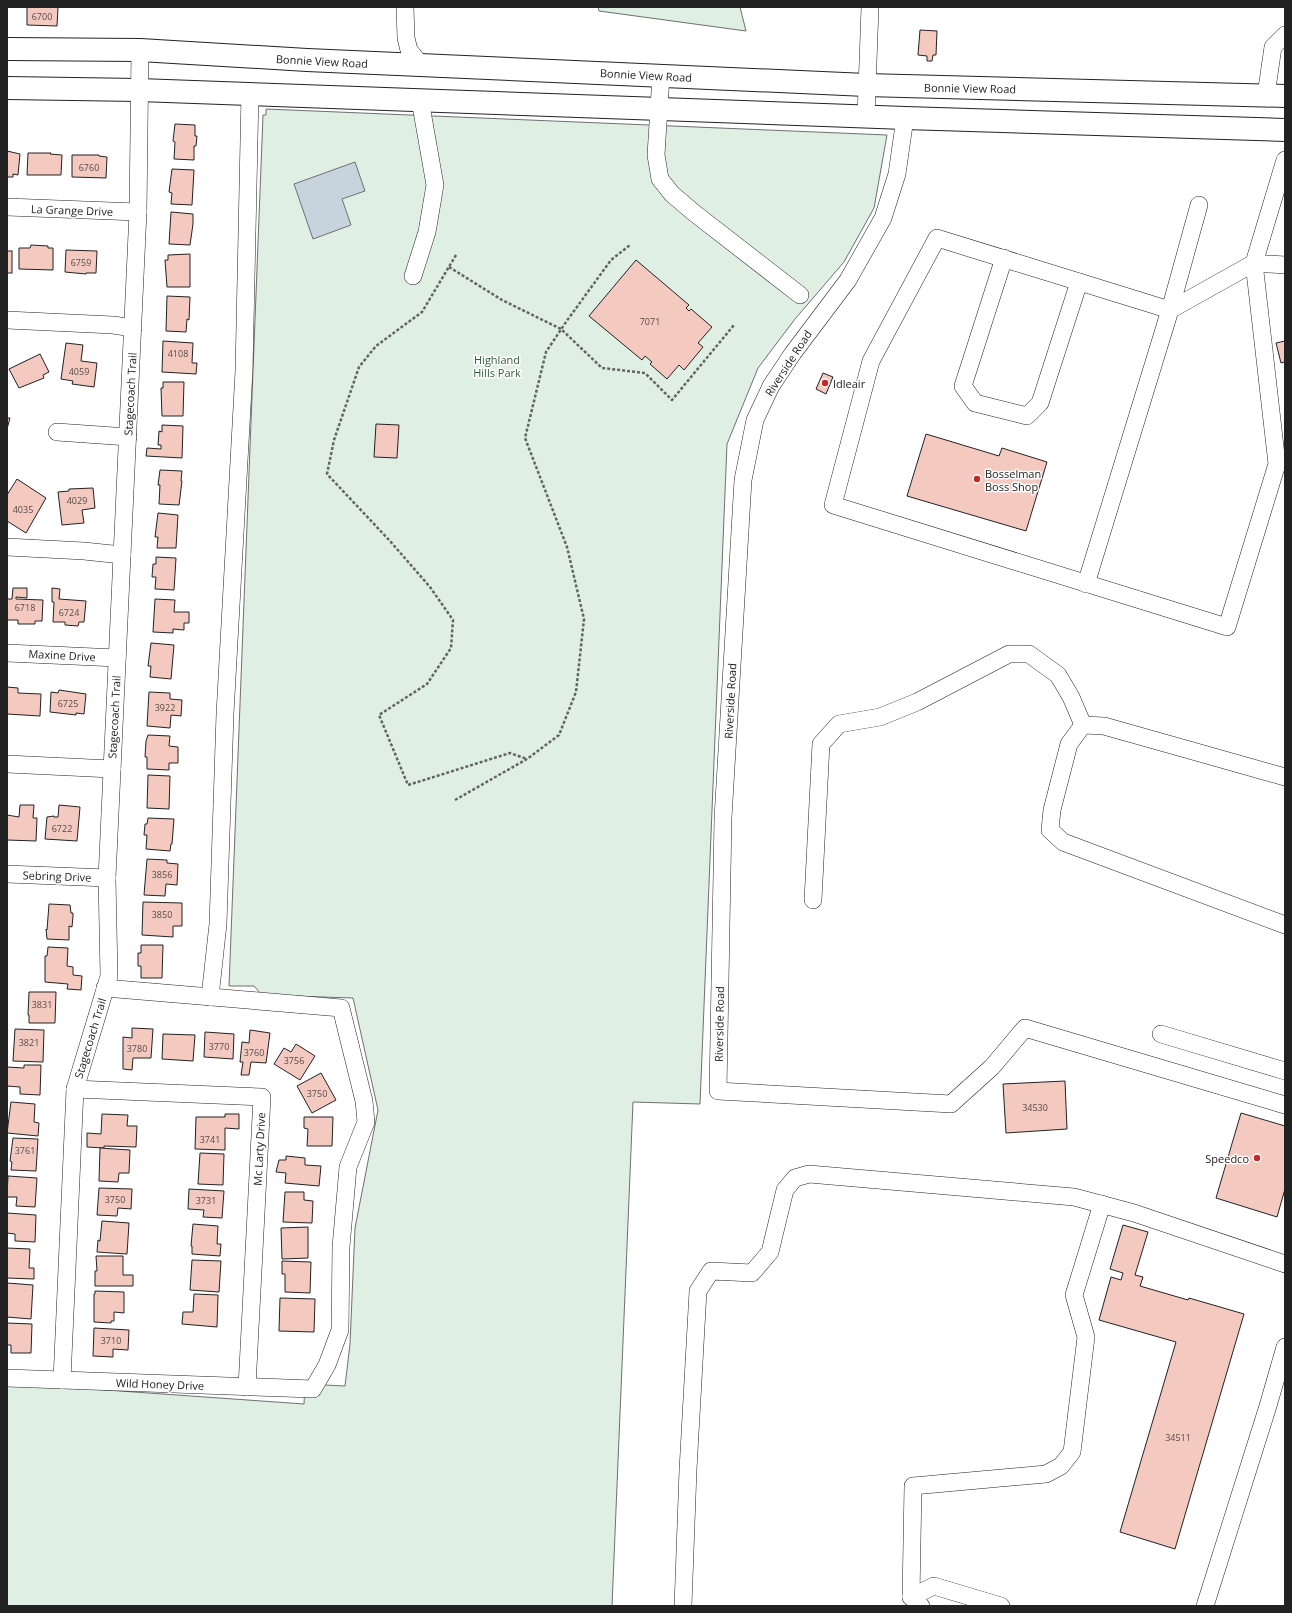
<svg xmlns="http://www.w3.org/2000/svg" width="1292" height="1613" font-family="'Open Sans',sans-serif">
<rect width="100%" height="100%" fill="#fff"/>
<g fill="#e0efe3" stroke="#6f6f6f">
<polygon points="598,7 740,7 746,31 599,11"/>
<polygon points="266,109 887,135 874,208 844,262 795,319 758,368 727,444 700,1104 633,1102 612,1606 7,1606 7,1383 304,1404 305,1384 345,1386 350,1344 355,1228 378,1110 353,998 262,995 254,986 229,986 263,115 266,115"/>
</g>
<polygon fill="#c7d3dd" stroke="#6f6f6f" points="355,162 365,191 342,199 351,225 313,239 294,184"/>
<g fill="#f3c9c0" stroke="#222">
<polygon points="27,7 58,7 57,26 27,25"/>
<polygon points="920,30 937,31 936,55 933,55 932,61 927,61 927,56 918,55"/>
<polygon points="175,124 195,125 195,136 197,136 196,146 194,146 194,160 174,159 175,142 173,141"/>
<polygon points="7,151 20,154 18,175 13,174 13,177 7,177"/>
<polygon points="28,153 51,153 50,154 62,155 61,175 27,175"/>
<polygon points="72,155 99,155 99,156 107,157 106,178 72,177"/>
<polygon points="172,169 194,170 192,205 171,204 172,193 169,192"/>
<polygon points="171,212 193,214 193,224 190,245 169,244"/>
<polygon points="31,245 48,246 48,248 53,248 53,270 19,269 19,248 30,248"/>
<polygon points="66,250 97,251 96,273 86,273 86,274 65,272"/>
<rect x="7" y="251" width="5" height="22"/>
<polygon points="190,254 190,287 167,287 165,260 168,260 168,255"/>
<polygon points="636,260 689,305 686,308 689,311 691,309 712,327 698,343 703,347 684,370 679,365 667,379 650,364 652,362 645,356 642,360 589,316"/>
<polygon points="167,296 190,297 189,320 187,319 186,332 166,331"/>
<polygon points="163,341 193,343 192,363 197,363 196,374 162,372"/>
<polygon points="1285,341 1285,362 1281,363 1276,343"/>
<polygon points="66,343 83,345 81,361 97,363 94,387 72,384 73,381 61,379"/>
<polygon points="40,354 49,372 43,375 44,378 19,388 9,369"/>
<polygon points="823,373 833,377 826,394 816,389"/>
<polygon points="163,382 184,382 183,416 162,416 161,388 163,388"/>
<polygon points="7,418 10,418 7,429"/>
<polygon points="376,424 399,425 397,458 374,457"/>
<polygon points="162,425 183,426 182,458 146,456 147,448 161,449 161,445 158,445 159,431 162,432"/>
<polygon points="926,434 999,456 1002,448 1047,462 1026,531 907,496"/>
<polygon points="160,470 182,471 181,481 182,481 179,505 159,504 160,485 158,485"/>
<polygon points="17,479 46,498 26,533 7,521 7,495"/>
<polygon points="93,488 95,508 82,510 84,523 62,525 58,492 69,491 69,489"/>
<polygon points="158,513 178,515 176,548 157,548 158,537 155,537"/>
<polygon points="156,557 176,558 174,590 155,589 156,577 152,577 153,564 156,564"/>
<polygon points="13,588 27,588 27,598 16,597 16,599 43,600 42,621 35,621 35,624 18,624 18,620 7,620 7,599 12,599"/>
<polygon points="52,588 60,589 59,599 86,601 84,622 79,622 78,626 65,625 65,622 53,622 54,602 52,602"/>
<polygon points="155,599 175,600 174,612 189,612 189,623 184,623 184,630 173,629 173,633 153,632"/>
<polygon points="151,643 174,645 171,679 150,677 151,666 148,666"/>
<polygon points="7,687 18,688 18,693 41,694 40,716 7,714"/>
<polygon points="59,690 86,694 84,714 76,713 76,715 50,712 51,692 58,693"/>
<polygon points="149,692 170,693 170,699 182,700 181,716 171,715 170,728 147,726"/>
<polygon points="148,735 170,736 169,746 178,747 178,763 169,763 169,770 147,769 147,757 145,757 146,741"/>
<polygon points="148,775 170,776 169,809 147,808"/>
<polygon points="20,805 34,805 33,818 37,818 36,841 7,840 7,815 19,817"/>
<polygon points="59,805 80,807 77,841 45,839 47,817 54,816 54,817 58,817"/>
<polygon points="148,818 174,819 172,844 171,844 170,851 146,849 147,835 144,835 145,824 147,824"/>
<polygon points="147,859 167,860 167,863 178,864 177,885 166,884 165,896 144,895"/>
<polygon points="143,902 182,903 182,926 173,926 173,937 142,935"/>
<polygon points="49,904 70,905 71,913 73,913 73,916 72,927 69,926 69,940 47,939 46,929 47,930"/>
<polygon points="141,945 163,945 162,978 141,978 141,966 138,966 138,953 141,953"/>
<polygon points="48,947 68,948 67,966 73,967 73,975 82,976 81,990 67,989 68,984 45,982 45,956 47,956"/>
<polygon points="29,992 56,992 55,1023 29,1023 29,1015 28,1015"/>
<polygon points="132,1028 153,1029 151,1058 133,1058 132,1070 123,1069 123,1037 132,1038"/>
<polygon points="15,1029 44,1030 43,1062 13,1061"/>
<polygon points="250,1030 270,1033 266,1063 251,1062 249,1075 241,1075 243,1062 240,1062 242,1042 249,1043"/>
<polygon points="205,1032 234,1034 233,1059 204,1057"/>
<polygon points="163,1034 195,1035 193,1061 162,1059"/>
<polygon points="296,1044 315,1056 300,1080 274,1064 284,1048 291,1052"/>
<polygon points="24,1065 41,1065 40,1095 20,1094 20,1087 7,1086 7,1067 24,1068"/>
<polygon points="321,1073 336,1100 312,1113 297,1086"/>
<polygon points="1065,1081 1067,1129 1006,1133 1003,1084"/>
<polygon points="11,1102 35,1104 34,1122 39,1123 38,1136 7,1133"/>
<polygon points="1241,1113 1285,1126 1285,1189 1277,1217 1216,1198"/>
<polygon points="102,1114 128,1115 127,1126 137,1126 136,1147 104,1146 104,1148 87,1147 87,1133 101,1134"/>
<polygon points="225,1114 239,1114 239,1129 225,1128 225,1150 195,1149 196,1117 225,1117"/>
<polygon points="304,1117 333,1117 332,1146 307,1146 308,1129 304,1128"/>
<polygon points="13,1138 38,1139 36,1171 11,1170 12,1162 10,1161"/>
<polygon points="100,1148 130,1150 129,1173 119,1173 118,1182 99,1181"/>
<polygon points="200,1153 224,1154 223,1185 198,1184"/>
<polygon points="286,1156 305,1158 305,1165 321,1166 319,1186 285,1183 286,1173 276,1172 279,1160 286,1160"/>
<polygon points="8,1176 37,1178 35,1207 16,1206 17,1197 7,1197"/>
<polygon points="99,1188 132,1189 131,1209 118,1208 117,1216 97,1215"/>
<polygon points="189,1189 224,1191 222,1218 203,1217 204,1210 188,1209"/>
<polygon points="285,1192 304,1192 304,1200 313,1201 312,1223 283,1222"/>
<polygon points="7,1213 36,1215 35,1242 15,1241 15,1234 7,1233"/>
<polygon points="102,1221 129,1223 127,1254 97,1252 98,1240 100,1241"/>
<polygon points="193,1224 218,1226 217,1244 221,1244 220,1256 192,1254 192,1246 191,1246"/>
<polygon points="1123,1225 1148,1232 1135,1275 1143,1277 1140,1286 1188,1300 1189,1298 1244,1314 1175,1549 1120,1532 1176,1342 1099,1320 1111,1277 1121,1280 1123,1273 1110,1269"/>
<polygon points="308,1227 308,1258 282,1259 281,1228"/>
<polygon points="7,1248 30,1249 29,1268 34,1268 34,1279 7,1278"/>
<polygon points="96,1256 123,1256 123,1275 133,1275 133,1286 95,1286 95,1271 97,1271"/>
<polygon points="192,1260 221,1261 219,1292 190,1290"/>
<polygon points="282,1261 311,1262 310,1293 285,1292 285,1274 282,1274"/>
<polygon points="7,1283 33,1285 31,1319 7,1317"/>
<polygon points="95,1291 124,1292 124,1313 114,1312 114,1321 111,1321 111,1323 94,1322 94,1294 95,1294"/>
<polygon points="194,1294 218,1295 217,1327 182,1324 183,1312 193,1312"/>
<polygon points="280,1298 315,1299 314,1332 279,1331"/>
<polygon points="7,1323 32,1324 31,1353 11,1353 11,1345 7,1345"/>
<polygon points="94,1328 129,1330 128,1350 113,1349 113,1357 93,1356"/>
</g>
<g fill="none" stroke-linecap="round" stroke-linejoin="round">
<g stroke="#222" stroke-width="18">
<g id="minor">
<polyline points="405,7 406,38 409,50 421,65"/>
<polyline points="661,76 656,155 660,179 672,194 693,212 800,295"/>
<polyline points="1266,95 1273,47 1285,35"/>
<polyline points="866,117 870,7"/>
<polyline points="905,118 897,174 883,218 848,280 793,353 771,386 755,420 743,480 723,818 718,1091 951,1104 992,1067 1025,1028 1285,1105"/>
<polyline points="1285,160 1254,263 1277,464 1227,627 833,505 871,361 937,238 1170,310 1254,263 1285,265"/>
<polyline points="7,207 138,212"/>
<polyline points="1004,258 963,386 975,403 1027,416 1040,403 1079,282"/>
<polyline points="413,276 427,232 435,185 420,100"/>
<polyline points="7,320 113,325 133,328"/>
<polyline points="57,432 128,437"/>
<polyline points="7,547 84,551 122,555"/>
<polyline points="1086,584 1170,310 1199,205"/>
<polyline points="7,653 117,658"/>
<polyline points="7,764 112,769"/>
<polyline points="1285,777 1104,726 1083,725 1069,744 1052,810 1050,830 1063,842 1285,925"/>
<polyline points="7,874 107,878"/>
<polyline points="813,900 821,744 839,724 880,717 917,702 1009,654 1029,654 1058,675 1071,697 1083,725"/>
<polyline points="210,997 218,924 225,714 244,371 250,94"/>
<polyline points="1161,1034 1285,1071"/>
<polyline points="75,1089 262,1097 247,1387"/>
<polyline points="7,1378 313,1389 327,1365 340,1330 341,1247 348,1167 366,1122 364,1101 341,1008 105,988"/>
<polyline points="62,1380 75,1089 109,976 107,878 138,212 140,50"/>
<polyline points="911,1597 934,1586 1001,1606"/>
<polyline points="683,1606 688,1470 698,1291 711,1271 752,1273 770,1252 785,1190 795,1178 809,1174 1074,1197 1134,1213 1285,1264"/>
<polyline points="921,1606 911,1597 913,1486 1046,1474 1061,1466 1072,1452 1086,1337 1074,1295 1102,1204"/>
<polyline points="1205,1606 1268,1406 1285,1347"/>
</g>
</g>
<g stroke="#222" stroke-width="24">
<g id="major">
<polyline points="7,49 140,50 307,60 866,85 1285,96"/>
<polyline points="7,88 139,90 905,118 1285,130"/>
</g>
</g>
<g stroke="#646464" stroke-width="2.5" stroke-dasharray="3 2" stroke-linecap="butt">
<polyline points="456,255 422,312 376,346 359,367 334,440 327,474 390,541 430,587 453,620 451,648 427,684 379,715 408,785 510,753 527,759"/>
<polyline points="449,267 502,300 561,329 602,368 645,373 672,400 734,325"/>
<polyline points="455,800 527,759 559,735 576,692 584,619 567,547 525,438 546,352 566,322 611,260 630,245"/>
</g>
<use href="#minor" stroke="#fff" stroke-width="17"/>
<use href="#major" stroke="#fff" stroke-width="22"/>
</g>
<g fill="#c62828" stroke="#fff" stroke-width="1.5">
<circle cx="825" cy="383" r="4"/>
<circle cx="977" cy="479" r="4"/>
<circle cx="1257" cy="1158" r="4"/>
</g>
<g text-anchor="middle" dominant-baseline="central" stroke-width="3" stroke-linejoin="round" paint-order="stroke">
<g font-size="9" fill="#564c4a">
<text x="42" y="16">6700</text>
<text x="89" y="167">6760</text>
<text x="81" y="262">6759</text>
<text x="650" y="321">7071</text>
<text x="178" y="353">4108</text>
<text x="79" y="371">4059</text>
<text x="77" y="500">4029</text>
<text x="23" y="509">4035</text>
<text x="25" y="607">6718</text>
<text x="69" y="612">6724</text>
<text x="68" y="703">6725</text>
<text x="165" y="707">3922</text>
<text x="62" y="828">6722</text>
<text x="162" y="874">3856</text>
<text x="162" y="914">3850</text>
<text x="42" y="1004">3831</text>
<text x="29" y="1042">3821</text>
<text x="219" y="1046">3770</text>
<text x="137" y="1048">3780</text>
<text x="254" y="1052">3760</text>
<text x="294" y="1060">3756</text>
<text x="317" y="1093">3750</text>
<text x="1035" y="1107">34530</text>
<text x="210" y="1139">3741</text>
<text x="25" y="1150">3761</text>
<text x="115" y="1199">3750</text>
<text x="206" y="1200">3731</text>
<text x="111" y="1340">3710</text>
<text x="1178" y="1437">34511</text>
</g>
<g font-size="11" fill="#222" stroke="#fff">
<text transform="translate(322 61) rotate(3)">Bonnie View Road</text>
<text transform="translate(646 75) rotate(3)">Bonnie View Road</text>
<text transform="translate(970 88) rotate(1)">Bonnie View Road</text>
<text transform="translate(72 210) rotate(2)">La Grange Drive</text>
<text transform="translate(788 363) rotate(-57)">Riverside Road</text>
<text transform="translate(130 394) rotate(-87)">Stagecoach Trail</text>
<text transform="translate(62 655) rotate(3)">Maxine Drive</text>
<text transform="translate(730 701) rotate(-87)">Riverside Road</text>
<text transform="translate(114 717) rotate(-87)">Stagecoach Trail</text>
<text transform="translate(57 876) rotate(2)">Sebring Drive</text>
<text transform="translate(719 1024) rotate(-89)">Riverside Road</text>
<text transform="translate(90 1038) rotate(-73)">Stagecoach Trail</text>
<text transform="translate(259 1149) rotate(-87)">Mc Larty Drive</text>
<text transform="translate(160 1384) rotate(2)">Wild Honey Drive</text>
</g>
<g font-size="11" fill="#2f5e38" stroke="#fff">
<text x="497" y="359">Highland<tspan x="497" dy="13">Hills Park</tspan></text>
</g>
<g font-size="11" fill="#222" stroke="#fff" text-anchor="start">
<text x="833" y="383">Idleair</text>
<text x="985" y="473">Bosselman<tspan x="985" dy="13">Boss Shop</tspan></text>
<text x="1249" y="1158" text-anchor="end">Speedco</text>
</g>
</g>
<rect width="1292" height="1613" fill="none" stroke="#222222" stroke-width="16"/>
</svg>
